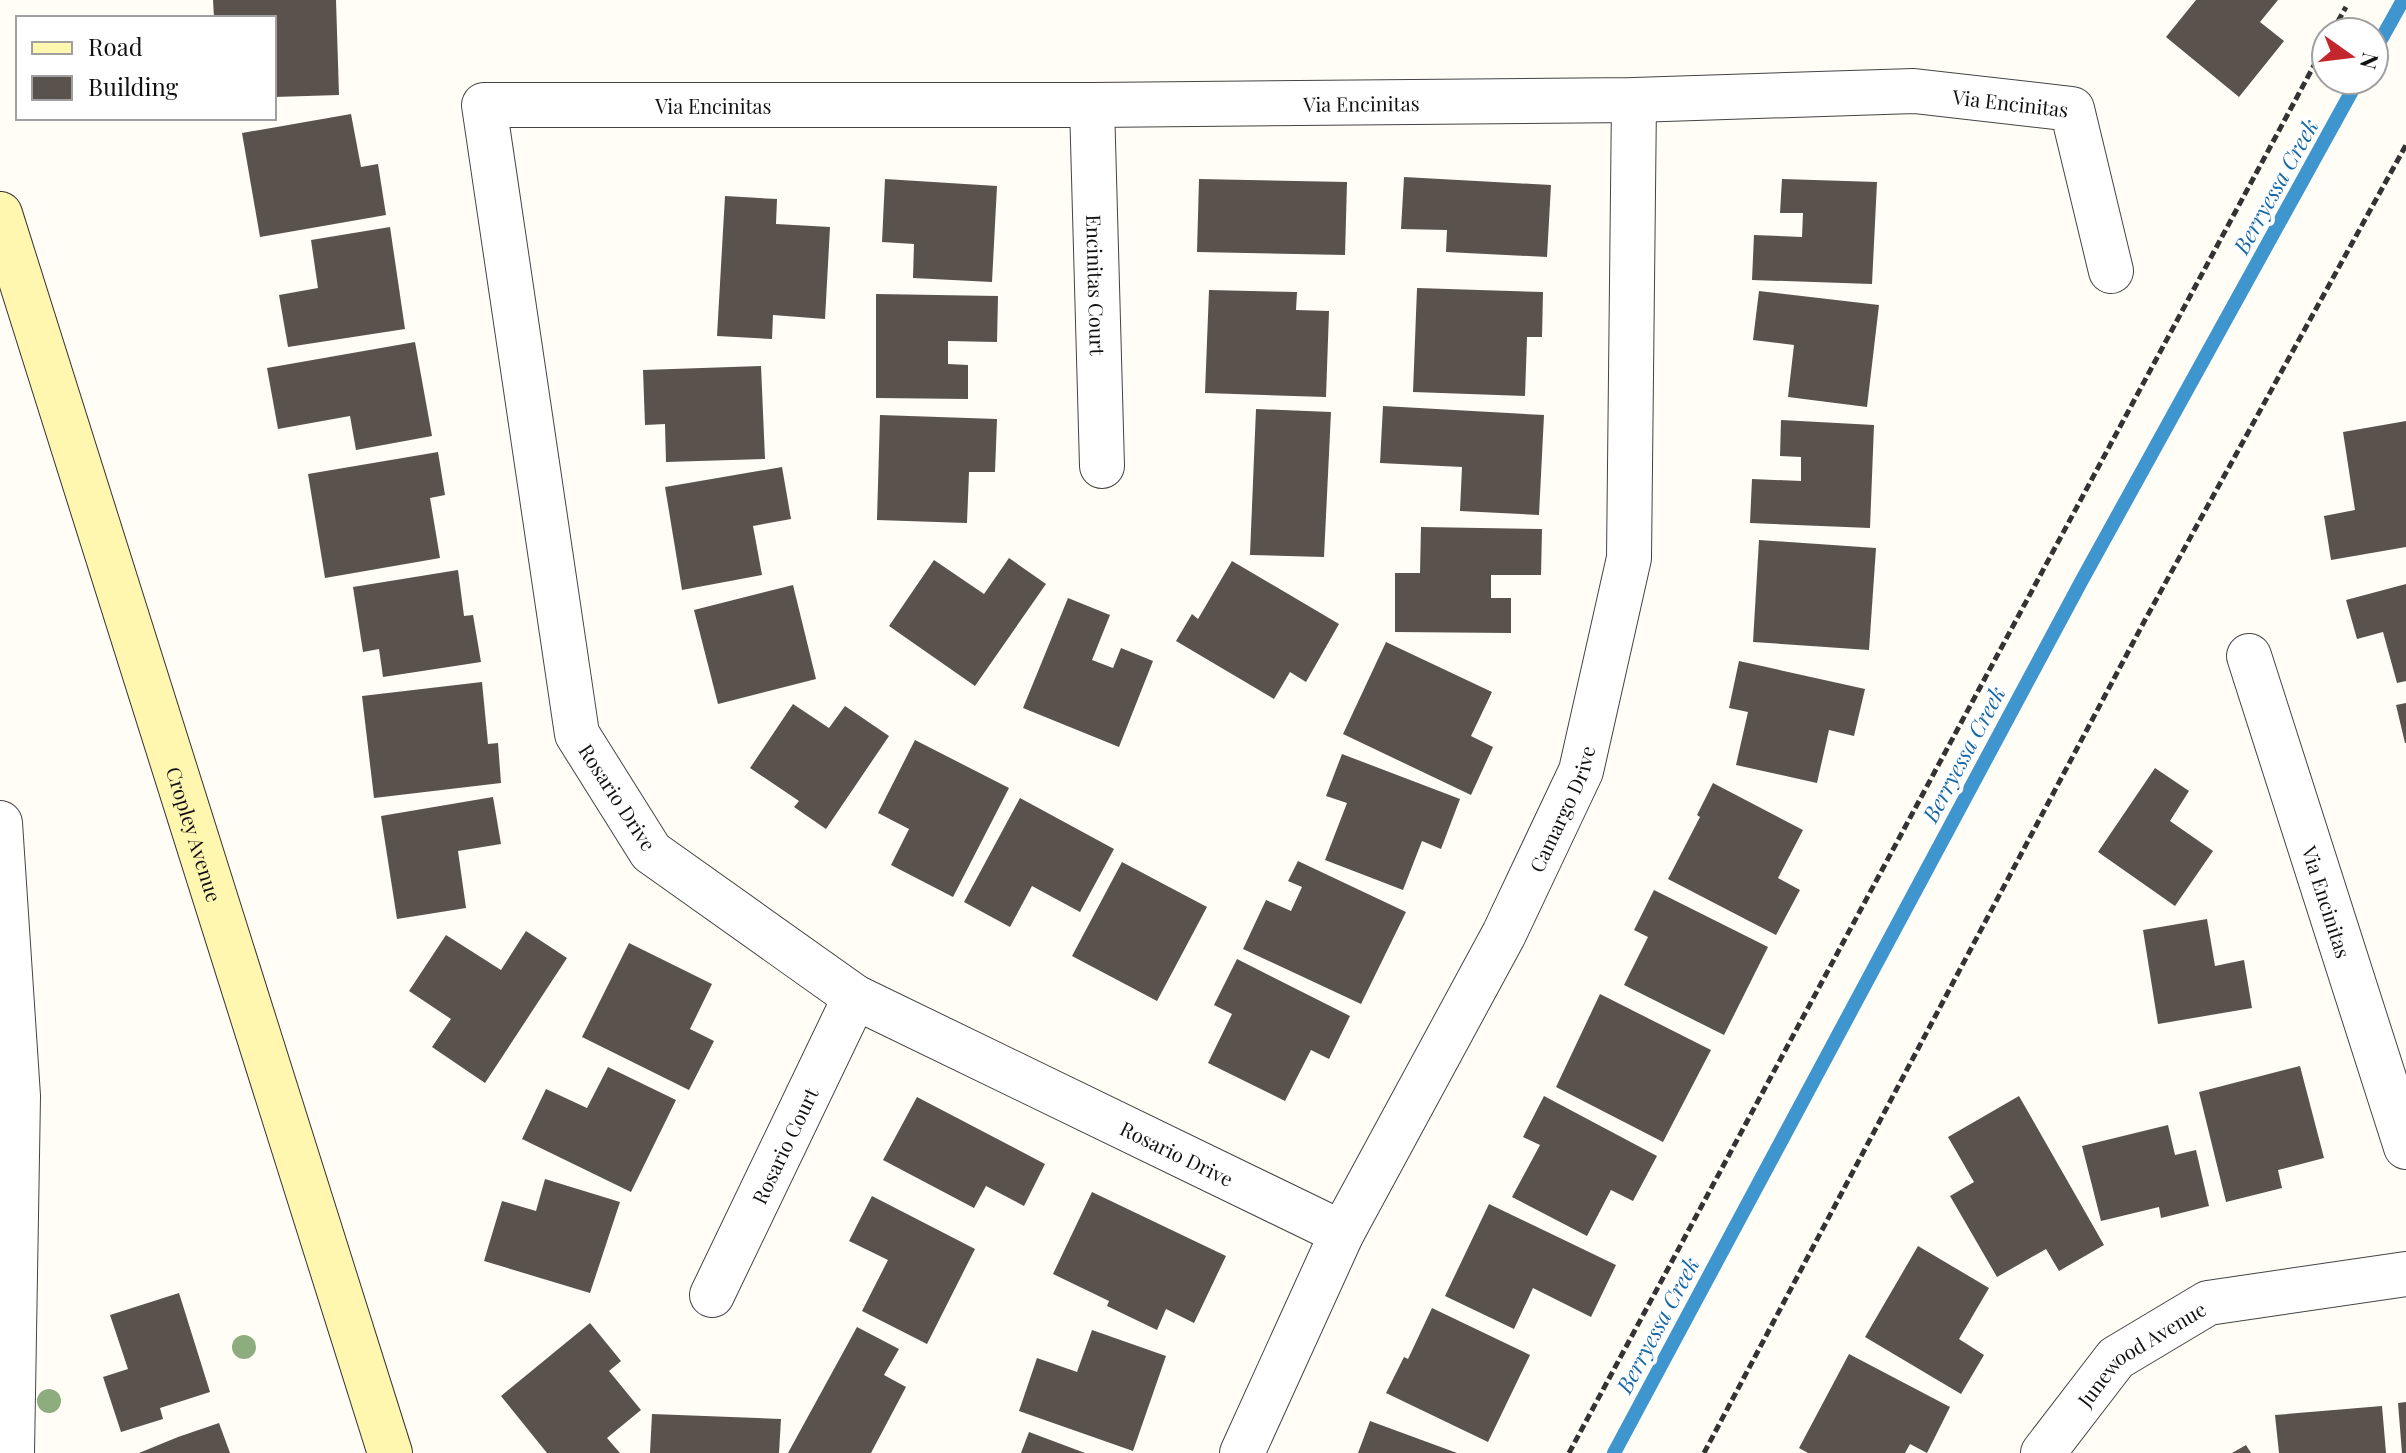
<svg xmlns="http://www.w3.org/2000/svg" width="2406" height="1453" font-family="'Playfair Display',serif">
<rect width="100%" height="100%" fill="#fffdf5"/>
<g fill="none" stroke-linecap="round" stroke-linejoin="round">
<g stroke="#3f96cf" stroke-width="14">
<polyline points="2374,52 2403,0"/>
<polyline points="1614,1453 2082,580 2358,80"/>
</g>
</g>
<g fill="#5a524d">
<polygon points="213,0 336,0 339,95 274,97 274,18 214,18"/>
<polygon points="2196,0 2278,0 2260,22 2284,41 2239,97 2166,37"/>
<polygon points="351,114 361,167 378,164 386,215 260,237 242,133"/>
<polygon points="1404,177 1551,185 1547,257 1446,252 1447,230 1401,229"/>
<polygon points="885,179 997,186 992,282 913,278 914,244 882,242"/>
<polygon points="1199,179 1347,182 1345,255 1197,252"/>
<polygon points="1782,179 1877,182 1872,284 1752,280 1754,235 1802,237 1803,213 1780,213"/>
<polygon points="725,196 777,199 776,224 830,227 825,319 773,315 772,339 717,336"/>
<polygon points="390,227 405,329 288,347 279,295 318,288 311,240"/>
<polygon points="1417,288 1543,292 1542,337 1527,337 1525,396 1413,392"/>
<polygon points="1209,290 1297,292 1296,310 1329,311 1326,397 1205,393"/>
<polygon points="1759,291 1879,305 1867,407 1788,397 1794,345 1753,340"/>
<polygon points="876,294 998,296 997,342 948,341 948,364 968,365 968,399 876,398"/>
<polygon points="415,342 432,436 356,450 350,416 278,429 267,368"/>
<polygon points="761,366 765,459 666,462 665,424 645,425 643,370"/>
<polygon points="1383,406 1544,415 1539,515 1460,511 1462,467 1380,463"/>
<polygon points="1256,409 1331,412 1324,557 1250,555"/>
<polygon points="880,415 997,419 995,472 969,472 967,523 877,520"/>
<polygon points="1781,420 1874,425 1870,528 1750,523 1752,479 1801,481 1801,457 1780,456"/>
<polygon points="2406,421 2406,547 2331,560 2324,516 2355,510 2343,432"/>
<polygon points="438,452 445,495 430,498 440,558 325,578 308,474"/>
<polygon points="782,467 791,519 753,526 762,575 682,590 665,487"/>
<polygon points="1421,527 1542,529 1541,575 1491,575 1491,598 1511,598 1511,633 1395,632 1395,573 1420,573"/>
<polygon points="1759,540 1876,548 1869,650 1753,642"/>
<polygon points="1009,558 1046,584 975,686 889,626 934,560 984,594"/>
<polygon points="1232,561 1339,624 1306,682 1290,672 1274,699 1176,641 1192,614 1198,619"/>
<polygon points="458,570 464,616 473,615 481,662 383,677 379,649 363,652 353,587"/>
<polygon points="2406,584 2406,681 2397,683 2383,632 2357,639 2346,600"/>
<polygon points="793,585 816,679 718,704 694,610"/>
<polygon points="1068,598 1110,615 1092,660 1113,668 1121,648 1153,661 1119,747 1023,708"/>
<polygon points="1386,642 1492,692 1471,736 1493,747 1471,795 1343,734"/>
<polygon points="1739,661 1865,689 1854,736 1829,730 1817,783 1736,765 1748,712 1729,708"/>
<polygon points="482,682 488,744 498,743 501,783 374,798 362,696"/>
<polygon points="2406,703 2406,743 2405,743 2396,705"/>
<polygon points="793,704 829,728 845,706 889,736 826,829 794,807 799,801 750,768"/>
<polygon points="915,740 1009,788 953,897 891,865 909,829 878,813"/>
<polygon points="1342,754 1460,799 1441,849 1422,841 1403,890 1325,860 1347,803 1326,796"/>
<polygon points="2155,768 2189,791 2170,821 2213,851 2175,906 2098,852"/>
<polygon points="1713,783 1803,830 1778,878 1800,890 1776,935 1668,879 1700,817 1697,815"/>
<polygon points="493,797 501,844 458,851 466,908 397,919 381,816"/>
<polygon points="1020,798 1114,849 1080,912 1032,886 1010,927 964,902"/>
<polygon points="1298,861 1406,912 1361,1004 1243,949 1266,900 1291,911 1302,887 1288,881"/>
<polygon points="1122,862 1207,907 1157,1001 1072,956"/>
<polygon points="1654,890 1768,947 1724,1035 1624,985 1648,937 1634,930"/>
<polygon points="2207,919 2215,966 2244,960 2252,1008 2158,1024 2143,930"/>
<polygon points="526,931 567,958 485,1083 432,1047 451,1019 409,991 446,935 501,970"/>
<polygon points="629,943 712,984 690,1029 714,1041 689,1090 582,1037"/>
<polygon points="1237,959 1350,1016 1329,1059 1311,1050 1285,1101 1208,1063 1232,1014 1214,1005"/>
<polygon points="1600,994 1711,1050 1663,1142 1556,1087"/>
<polygon points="2300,1066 2324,1158 2278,1170 2282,1188 2226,1202 2199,1092"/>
<polygon points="608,1067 676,1100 631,1192 522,1139 546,1089 587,1108"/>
<polygon points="1544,1096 1657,1156 1633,1201 1611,1190 1587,1236 1512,1197 1540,1145 1523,1137"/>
<polygon points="2019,1096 2104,1245 2059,1271 2046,1249 1997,1277 1950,1196 1974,1182 1948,1137"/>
<polygon points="917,1097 1045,1164 1024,1206 986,1186 974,1208 883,1160"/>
<polygon points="2168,1125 2175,1155 2196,1150 2209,1206 2161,1218 2159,1207 2101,1221 2082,1146"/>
<polygon points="545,1179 620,1202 590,1293 484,1261 502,1201 536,1211"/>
<polygon points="1092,1192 1226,1256 1194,1323 1166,1309 1157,1330 1107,1306 1109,1301 1053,1274"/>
<polygon points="872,1196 975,1249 927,1344 862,1311 888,1260 849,1241"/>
<polygon points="1489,1204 1616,1265 1591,1317 1533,1288 1514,1329 1445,1296"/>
<polygon points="1918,1246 1989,1288 1959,1339 1984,1355 1961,1394 1865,1337"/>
<polygon points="179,1293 210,1392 160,1408 163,1419 121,1432 103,1377 128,1369 110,1315"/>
<polygon points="1432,1308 1530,1355 1488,1442 1386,1393 1404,1357 1408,1359"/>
<polygon points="590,1323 621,1361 609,1371 641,1410 607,1438 620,1453 547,1453 501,1396"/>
<polygon points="857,1327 899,1349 884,1375 906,1387 871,1453 788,1453"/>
<polygon points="1092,1330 1166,1356 1133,1451 1019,1411 1037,1358 1077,1372"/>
<polygon points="1849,1354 1950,1407 1927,1453 1910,1444 1905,1453 1808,1453 1799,1448"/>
<polygon points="2406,1402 2406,1453 2402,1453 2398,1403"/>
<polygon points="2382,1406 2386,1453 2279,1453 2275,1415"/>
<polygon points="652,1414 781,1419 779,1453 650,1453"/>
<polygon points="1370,1421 1457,1453 1358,1453"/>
<polygon points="219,1423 230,1453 139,1453 178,1437"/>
<polygon points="1029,1432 1085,1453 1021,1453"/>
<polygon points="2246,1445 2251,1453 2232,1453"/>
</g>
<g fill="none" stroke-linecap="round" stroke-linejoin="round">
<g stroke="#444" stroke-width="46">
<g id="street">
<path id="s1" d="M1092,105l10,361"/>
<path id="s2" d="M2249,656l157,491"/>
<polyline points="0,823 18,1096 12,1453"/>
<path id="s3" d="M1342,1233l-487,-236 -204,-145 -74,-118 -93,-629h608l542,-5 280,-9 158,18 39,162"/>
<path id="s4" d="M712,1295l143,-298"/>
<path id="s5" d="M1242,1453l100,-220 162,-299 77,-163 48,-213 5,-458"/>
<path id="s6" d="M2043,1453l73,-95 92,-55 198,-29"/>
</g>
</g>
<g stroke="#333" stroke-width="46">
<g id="secondary">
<path id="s7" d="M0,214l390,1239"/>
</g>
</g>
<g stroke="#333" stroke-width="5" stroke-dasharray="8 4" stroke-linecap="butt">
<polyline points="2332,32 2346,7"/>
<polyline points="1569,1453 2326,43"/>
<polyline points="1704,1453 2145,620 2406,145"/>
</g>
<use href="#street" stroke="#fff" stroke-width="44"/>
<use href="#secondary" stroke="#fff6b0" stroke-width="44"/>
</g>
<g fill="#8dad7f">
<circle cx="244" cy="1347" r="12"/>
<circle cx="49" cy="1401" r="12"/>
</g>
<g text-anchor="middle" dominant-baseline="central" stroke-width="8" stroke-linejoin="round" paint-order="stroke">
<g font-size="20" fill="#111" stroke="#fff">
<text stroke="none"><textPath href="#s3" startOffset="2444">Via Encinitas</textPath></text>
<text stroke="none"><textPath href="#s3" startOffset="3094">Via Encinitas</textPath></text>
<text stroke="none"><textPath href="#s3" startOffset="1796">Via Encinitas</textPath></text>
<text stroke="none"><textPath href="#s1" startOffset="180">Encinitas Court</textPath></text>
<text transform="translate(618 797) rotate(57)">Rosario Drive</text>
<text stroke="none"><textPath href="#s5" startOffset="720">Camargo Drive</textPath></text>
<text stroke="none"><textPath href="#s7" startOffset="650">Cropley Avenue</textPath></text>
<text stroke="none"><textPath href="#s2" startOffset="258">Via Encinitas</textPath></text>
<text stroke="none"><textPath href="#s4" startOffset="166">Rosario Court</textPath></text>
<text transform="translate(1177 1153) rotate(26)">Rosario Drive</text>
<text stroke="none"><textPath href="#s6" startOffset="142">Junewood Avenue</textPath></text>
</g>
<g font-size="22" font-style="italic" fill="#1768a6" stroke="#fff">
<text transform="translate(2275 186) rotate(-61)">Berryessa Creek</text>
<text transform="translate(1963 754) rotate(-62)">Berryessa Creek</text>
<text transform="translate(1657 1325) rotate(-62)">Berryessa Creek</text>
</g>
</g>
<rect x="16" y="16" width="260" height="104" fill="#ffffff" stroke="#a0a0a0" stroke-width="2"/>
<rect x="32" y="42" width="40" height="12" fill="#fff6b0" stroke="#a0a0a0" stroke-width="2"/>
<text x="88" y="56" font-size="24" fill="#111111">Road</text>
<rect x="32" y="76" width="40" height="24" fill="#5a524d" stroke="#a0a0a0" stroke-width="2"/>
<text x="88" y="96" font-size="24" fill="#111111">Building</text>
<g transform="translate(2350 56) rotate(104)"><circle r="38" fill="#ffffff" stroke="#a0a0a0" stroke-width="2"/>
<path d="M0-6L14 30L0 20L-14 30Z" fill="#c4262e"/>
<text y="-12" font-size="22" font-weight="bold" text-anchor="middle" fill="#111111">N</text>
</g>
</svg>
